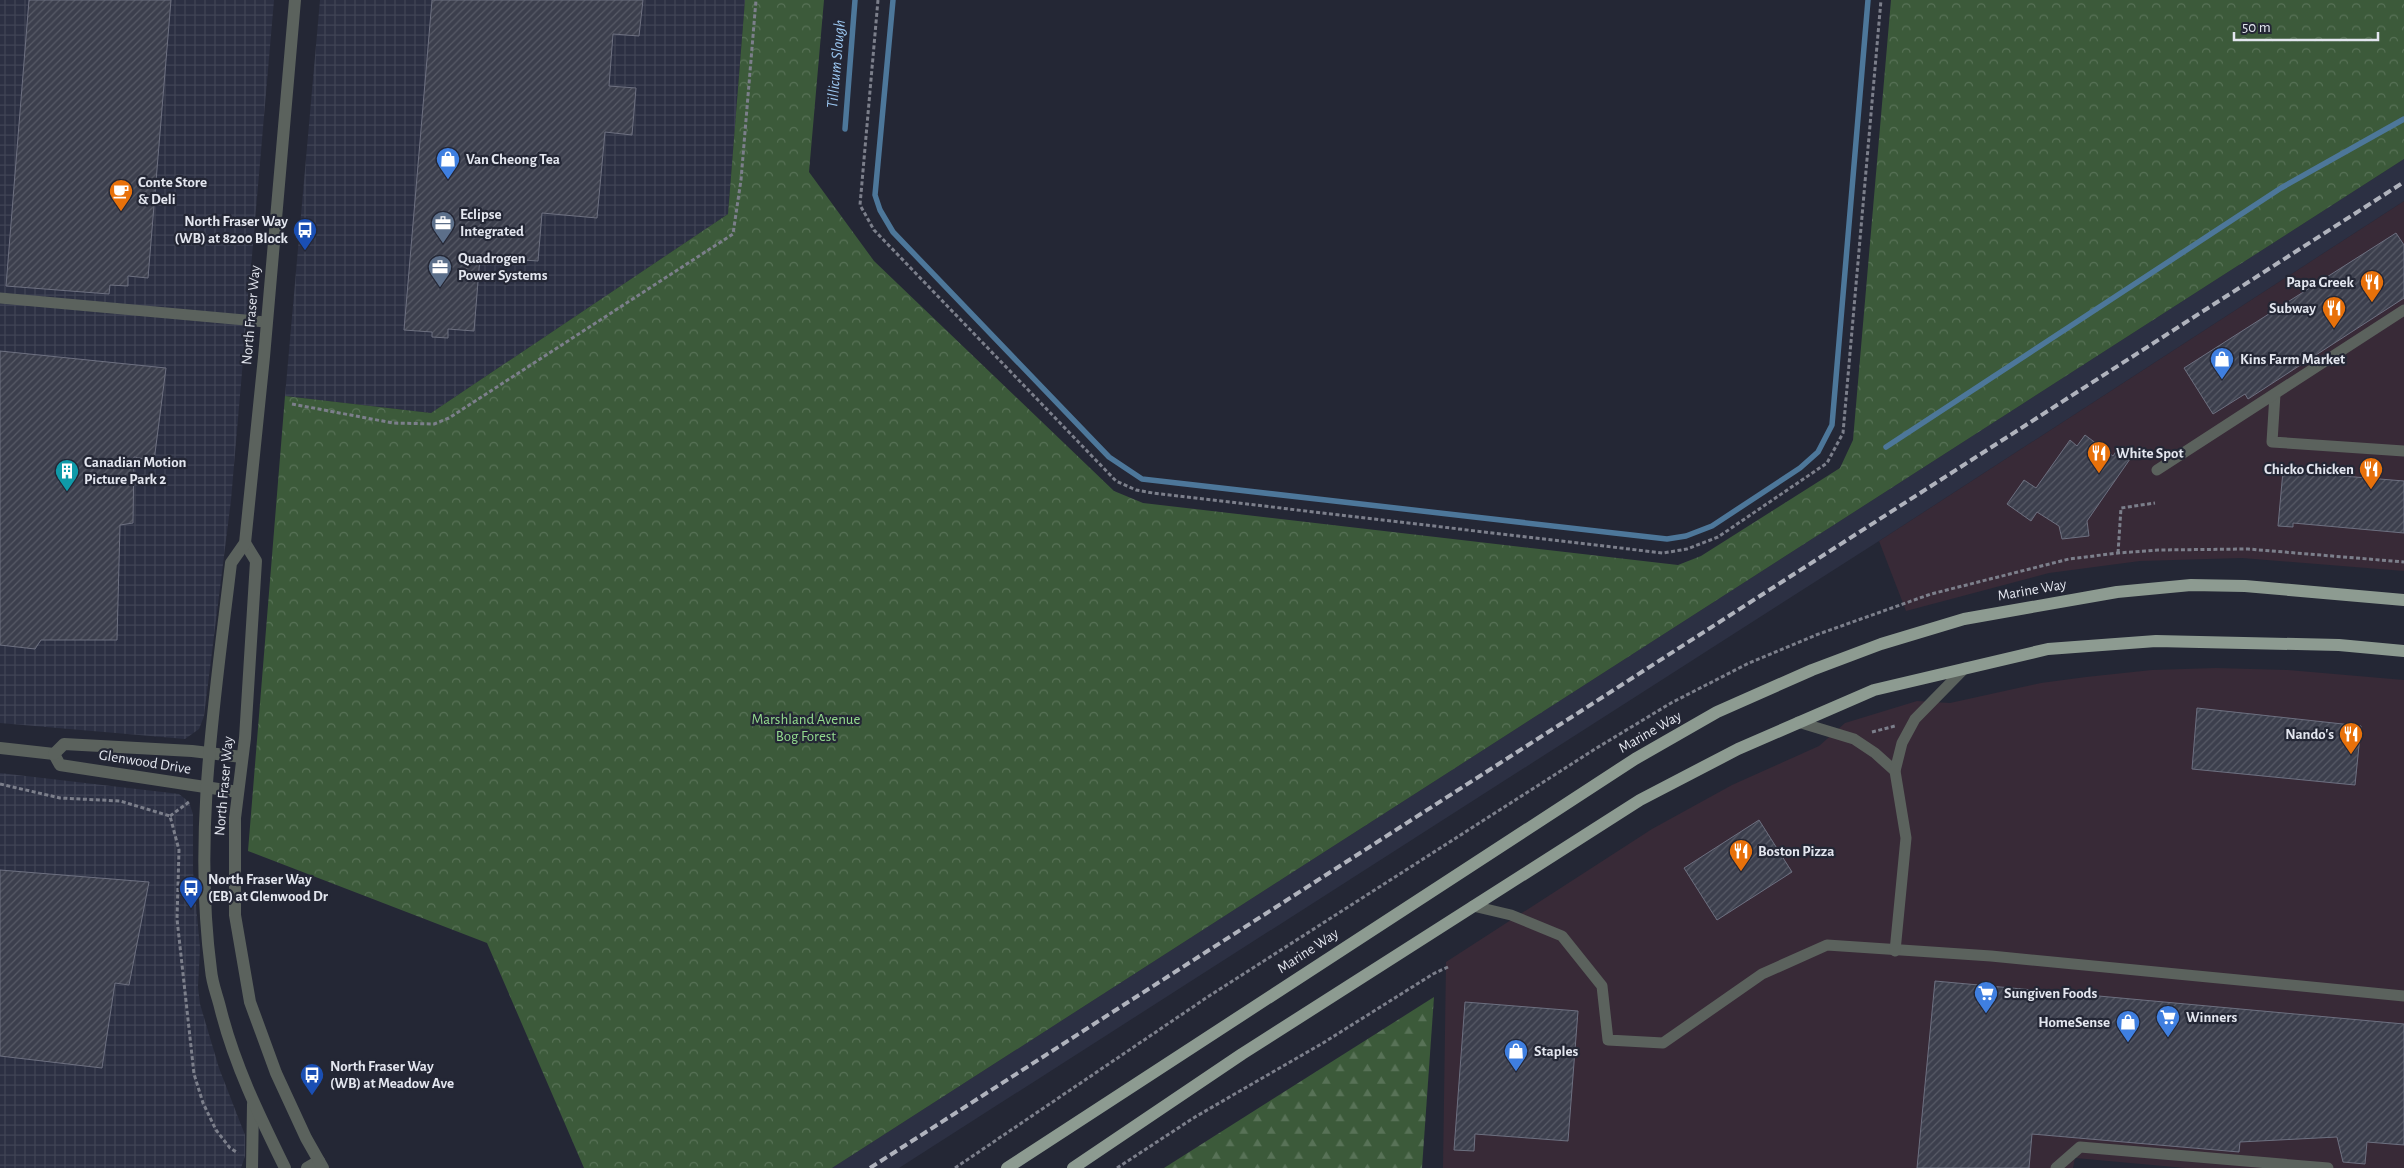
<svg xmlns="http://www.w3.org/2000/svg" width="2404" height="1168" font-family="'Alegreya Sans',sans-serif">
<defs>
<pattern id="industrial-grid" width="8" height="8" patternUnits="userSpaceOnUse" patternTransform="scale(1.25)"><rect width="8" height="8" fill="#2c3043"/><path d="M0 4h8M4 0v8" fill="none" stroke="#404455"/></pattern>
<pattern id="forest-firs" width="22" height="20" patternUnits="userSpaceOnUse" patternTransform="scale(1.25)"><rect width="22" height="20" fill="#3c5a3a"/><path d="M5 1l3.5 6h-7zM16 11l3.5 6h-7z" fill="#587257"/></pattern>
<pattern id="park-crowns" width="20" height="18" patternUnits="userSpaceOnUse" patternTransform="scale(1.25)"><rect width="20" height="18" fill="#3c5a3a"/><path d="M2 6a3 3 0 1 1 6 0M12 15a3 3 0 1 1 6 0" fill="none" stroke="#587257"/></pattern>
<pattern id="building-hatch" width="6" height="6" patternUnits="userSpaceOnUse" patternTransform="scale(1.25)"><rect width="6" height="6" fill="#3c3f4d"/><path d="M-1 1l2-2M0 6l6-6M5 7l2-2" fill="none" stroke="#585b67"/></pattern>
</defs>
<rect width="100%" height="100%" fill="#242735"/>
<g fill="#382a37">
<polygon points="2404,201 2404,571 2242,558 2140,561 2049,573 1906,611 1879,541"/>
<polygon points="2216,668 2288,670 2404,680 2404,1168 2185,1168 2075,1158 2073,1168 1443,1168 1446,962 1652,829 1732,785 1819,746 1845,723 1917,701 1950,703 2041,683 2086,677 2152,670"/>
</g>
<g fill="url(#industrial-grid)">
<polygon points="0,0 274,0 231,500 204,716 199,729 185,739 0,723"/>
<polygon points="320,0 745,0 728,214 431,413 285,396"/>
<polygon points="0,773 171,793 179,794 189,802 193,814 193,871 200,948 198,987 200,1004 219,1068 245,1135 245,1156 241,1168 0,1168"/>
</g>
<polygon fill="#2c3043" points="2404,159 2404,201 1879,541 899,1168 832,1168"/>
<polygon fill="url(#forest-firs)" points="1434,997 1422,1168 1164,1168"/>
<polygon fill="url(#park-crowns)" points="745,0 824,0 809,172 874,261 1114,491 1143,503 1678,565 1701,556 1840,468 1853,440 1891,0 2404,0 2404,159 832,1168 584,1168 487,943 248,851 285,396 431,413 728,214"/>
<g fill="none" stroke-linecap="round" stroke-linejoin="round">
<g stroke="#4d779a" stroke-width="5.5">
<polyline points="893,0 875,195 880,210 893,232 1109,457 1142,479 1667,539 1686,536 1712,526 1800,468 1818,452 1832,425 1868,0"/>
<polyline points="845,129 855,0"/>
<polyline points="1886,447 2281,188 2404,119"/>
</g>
</g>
<g fill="url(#building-hatch)" stroke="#6d7080">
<polygon points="29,0 171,0 148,278 128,276 128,286 110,285 109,294 6,286"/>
<polygon points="432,0 643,0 639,36 613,34 609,86 636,88 632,135 605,132 597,218 542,213 538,261 480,257 474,331 448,329 448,338 432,337 432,332 404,330"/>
<polygon points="2396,233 2404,245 2404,298 2248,399 2245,394 2213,414 2184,368"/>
<polygon points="0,351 166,368 154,461 134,457 133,523 120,525 117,640 41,640 35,649 0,645"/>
<polygon points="2085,435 2113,456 2117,450 2130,459 2087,521 2089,536 2062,539 2059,526 2037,512 2031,521 2007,504 2024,480 2036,488 2070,440 2077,446"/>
<polygon points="2283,471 2404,481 2404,533 2293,523 2293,527 2278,526"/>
<polygon points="2197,708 2361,726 2355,785 2192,769"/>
<polygon points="1759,820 1792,872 1717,920 1684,868"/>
<polygon points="0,870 149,882 129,985 115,983 102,1068 0,1056"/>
<polygon points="1935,981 2404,1024 2404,1145 2367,1142 2365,1164 2343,1162 2337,1137 2240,1142 2239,1152 2032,1134 2029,1168 1917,1168"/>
<polygon points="1465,1002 1578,1011 1568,1141 1475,1134 1474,1151 1454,1150"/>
</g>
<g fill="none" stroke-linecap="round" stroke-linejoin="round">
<g stroke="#7c7f8b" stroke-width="3" stroke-dasharray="4 2.5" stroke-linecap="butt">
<polyline points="878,0 860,205 874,230 1116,481 1136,490 1153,493 1663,553 1687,549 1718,537 1827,463 1843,433 1881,0"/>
<polyline points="292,404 393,423 434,424 449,418 733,234 741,180 756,0"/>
<polyline points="2118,553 2121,508 2155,503"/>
<polyline points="1872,732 1895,726"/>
<polyline points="0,784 60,798 120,801 170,816 179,850 177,919 194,1074 203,1103 216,1130 230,1148 238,1153"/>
<polyline points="170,816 189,802"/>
<polyline points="955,1168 1209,996 1595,749 1671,703 1749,663 1816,635 1931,594 2069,559 2118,553 2158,550 2248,549 2404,562"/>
<polyline points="1117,1168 1195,1117 1323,1043 1433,974 1448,967"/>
</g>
<g stroke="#5b625d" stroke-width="11">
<polyline points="0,298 266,322"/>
<polyline points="2275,394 2272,442 2404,451"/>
<polyline points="2157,470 2404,310"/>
<polyline points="1798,722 1854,739 1875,753 1895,771"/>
<polyline points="1473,906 1511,915 1562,936 1602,986 1608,1040 1663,1043 1762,974 1827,945 1991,956 2404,996"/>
<polyline points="1895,951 1906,838 1895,771 1902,743 1915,719 1965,668"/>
<polyline points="2056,1168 2080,1147 2328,1168"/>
</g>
<g stroke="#5b625d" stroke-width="12">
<polyline points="0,748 54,754"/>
<polyline points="54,754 60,765 238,792"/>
<polyline points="54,754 64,744 192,751 242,757"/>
<polyline points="252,1168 253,1104"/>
<polyline points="307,1168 319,1161"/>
</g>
<g stroke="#5b625d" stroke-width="12">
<polyline points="245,543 256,561 245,738 235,818 235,915 250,1002 276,1073 306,1138 323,1168"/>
<path d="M285,1168c-26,-53 -51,-104 -65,-161 -3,-12 -8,-24 -9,-37 -18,-136 4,-272 20,-407l14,-20 19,-186 31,-357"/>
</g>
<g stroke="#8d9b91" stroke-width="12">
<polyline points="1007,1168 1635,759 1717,712 1812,670 1881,644 1964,619 2117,592 2191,585 2245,586 2404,600"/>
<polyline points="1073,1168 1242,1054 1640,800 1738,749 1874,690 2048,649 2156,641 2339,645 2404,651"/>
</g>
<polyline stroke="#b0b3bd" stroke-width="4" stroke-dasharray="8 4" stroke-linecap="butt" points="870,1168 2404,182"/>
</g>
<defs>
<g id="shop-pin" transform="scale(1.25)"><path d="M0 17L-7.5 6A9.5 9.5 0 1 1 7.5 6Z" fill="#3f7fe0" stroke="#242735"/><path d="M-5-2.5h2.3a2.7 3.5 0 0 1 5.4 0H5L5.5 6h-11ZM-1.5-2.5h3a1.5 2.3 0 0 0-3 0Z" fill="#fff"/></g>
<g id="cafe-pin" transform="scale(1.25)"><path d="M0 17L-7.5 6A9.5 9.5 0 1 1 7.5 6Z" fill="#e8710a" stroke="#242735"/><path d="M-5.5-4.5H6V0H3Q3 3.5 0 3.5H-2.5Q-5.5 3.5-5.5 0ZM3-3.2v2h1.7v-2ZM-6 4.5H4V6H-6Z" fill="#fff"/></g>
<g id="office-pin" transform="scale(1.25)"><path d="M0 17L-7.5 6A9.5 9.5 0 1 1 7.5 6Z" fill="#5c6f8a" stroke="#242735"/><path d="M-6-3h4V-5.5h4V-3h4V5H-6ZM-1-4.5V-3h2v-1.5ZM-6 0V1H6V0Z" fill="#fff"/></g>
<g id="bus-pin" transform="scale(1.25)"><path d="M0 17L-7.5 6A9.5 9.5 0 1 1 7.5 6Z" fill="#1a4fb4" stroke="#242735"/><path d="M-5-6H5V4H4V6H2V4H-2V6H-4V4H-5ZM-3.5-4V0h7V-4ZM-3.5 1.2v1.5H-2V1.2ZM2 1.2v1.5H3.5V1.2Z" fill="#fff"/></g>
<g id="restaurant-pin" transform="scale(1.25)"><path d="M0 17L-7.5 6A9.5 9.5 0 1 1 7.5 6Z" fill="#e8710a" stroke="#242735"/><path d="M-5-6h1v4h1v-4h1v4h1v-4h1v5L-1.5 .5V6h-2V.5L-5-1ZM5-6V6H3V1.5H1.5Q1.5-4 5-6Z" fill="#fff"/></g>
<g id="building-pin" transform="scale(1.25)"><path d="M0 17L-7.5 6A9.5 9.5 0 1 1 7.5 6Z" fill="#0f9aa8" stroke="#242735"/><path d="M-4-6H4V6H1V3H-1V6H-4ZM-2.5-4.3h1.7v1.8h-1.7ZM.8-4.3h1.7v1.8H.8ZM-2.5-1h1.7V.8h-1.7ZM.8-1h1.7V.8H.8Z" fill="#fff"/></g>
<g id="supermarket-pin" transform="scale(1.25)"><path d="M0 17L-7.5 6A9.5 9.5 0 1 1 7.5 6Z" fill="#3f7fe0" stroke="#242735"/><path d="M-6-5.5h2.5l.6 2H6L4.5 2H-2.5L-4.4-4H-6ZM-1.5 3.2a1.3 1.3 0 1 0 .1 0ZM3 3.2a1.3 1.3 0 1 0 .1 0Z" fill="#fff"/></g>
</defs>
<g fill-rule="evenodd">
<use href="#shop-pin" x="448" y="159"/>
<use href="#cafe-pin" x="121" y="191"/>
<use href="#office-pin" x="443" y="223"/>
<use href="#bus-pin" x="305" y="230"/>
<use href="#office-pin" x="440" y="267"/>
<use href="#restaurant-pin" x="2372" y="282"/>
<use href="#restaurant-pin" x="2334" y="308"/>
<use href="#shop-pin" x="2222" y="359"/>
<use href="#restaurant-pin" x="2099" y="453"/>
<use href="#restaurant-pin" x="2371" y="469"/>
<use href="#building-pin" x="67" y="471"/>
<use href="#restaurant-pin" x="2351" y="734"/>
<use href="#restaurant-pin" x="1741" y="851"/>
<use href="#bus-pin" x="191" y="888"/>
<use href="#supermarket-pin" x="1986" y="993"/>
<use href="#supermarket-pin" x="2168" y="1017"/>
<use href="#shop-pin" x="2128" y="1022"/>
<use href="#shop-pin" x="1516" y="1051"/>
<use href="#bus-pin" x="312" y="1075"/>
</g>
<g text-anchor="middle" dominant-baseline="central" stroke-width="4.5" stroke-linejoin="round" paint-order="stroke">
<g font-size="15" font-weight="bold" fill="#e3e6ef" stroke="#242735" text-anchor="start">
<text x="466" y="159">Van Cheong Tea</text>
<text x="138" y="182">Conte Store<tspan x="138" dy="17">&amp; Deli</tspan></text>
<text x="460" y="214">Eclipse<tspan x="460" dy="17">Integrated</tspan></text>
<text x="288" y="221" text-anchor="end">North Fraser Way<tspan x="288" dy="17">(WB) at 8200 Block</tspan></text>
<text x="458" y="258">Quadrogen<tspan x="458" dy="17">Power Systems</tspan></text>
<text x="2354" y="282" text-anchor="end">Papa Greek</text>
<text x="2316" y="308" text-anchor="end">Subway</text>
<text x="2240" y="359">Kins Farm Market</text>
<text x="2116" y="453">White Spot</text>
<text x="84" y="462">Canadian Motion<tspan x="84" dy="17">Picture Park 2</tspan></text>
<text x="2354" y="469" text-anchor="end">Chicko Chicken</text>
<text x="2334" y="734" text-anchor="end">Nando's</text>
<text x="1758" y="851">Boston Pizza</text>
<text x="208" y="879">North Fraser Way<tspan x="208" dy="17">(EB) at Glenwood Dr</tspan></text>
<text x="2004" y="993">Sungiven Foods</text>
<text x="2186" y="1017">Winners</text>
<text x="2110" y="1022" text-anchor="end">HomeSense</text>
<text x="1534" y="1051">Staples</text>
<text x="330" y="1066">North Fraser Way<tspan x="330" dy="17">(WB) at Meadow Ave</tspan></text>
</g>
<g font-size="15" fill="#e3e6ef" stroke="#242735">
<text transform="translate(251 315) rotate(-85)">North Fraser Way</text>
<text transform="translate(2032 590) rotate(-10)">Marine Way</text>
<text transform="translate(1650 732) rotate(-30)">Marine Way</text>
<text transform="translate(145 762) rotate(9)">Glenwood Drive</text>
<text transform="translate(224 786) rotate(-85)">North Fraser Way</text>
<text transform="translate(1308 951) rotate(-33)">Marine Way</text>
</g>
<g font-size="15" fill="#93da8e" stroke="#242735">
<text x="806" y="719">Marshland Avenue<tspan x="806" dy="17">Bog Forest</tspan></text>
</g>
<g font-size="16" font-style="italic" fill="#9ecaf4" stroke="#242735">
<text transform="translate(836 64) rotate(-85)">Tillicum Slough</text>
</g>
</g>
<path d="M2234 32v8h144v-8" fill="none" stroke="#e3e6ef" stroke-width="2.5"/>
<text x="2242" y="32" font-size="15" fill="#e3e6ef" stroke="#242735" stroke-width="4" paint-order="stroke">50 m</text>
</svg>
